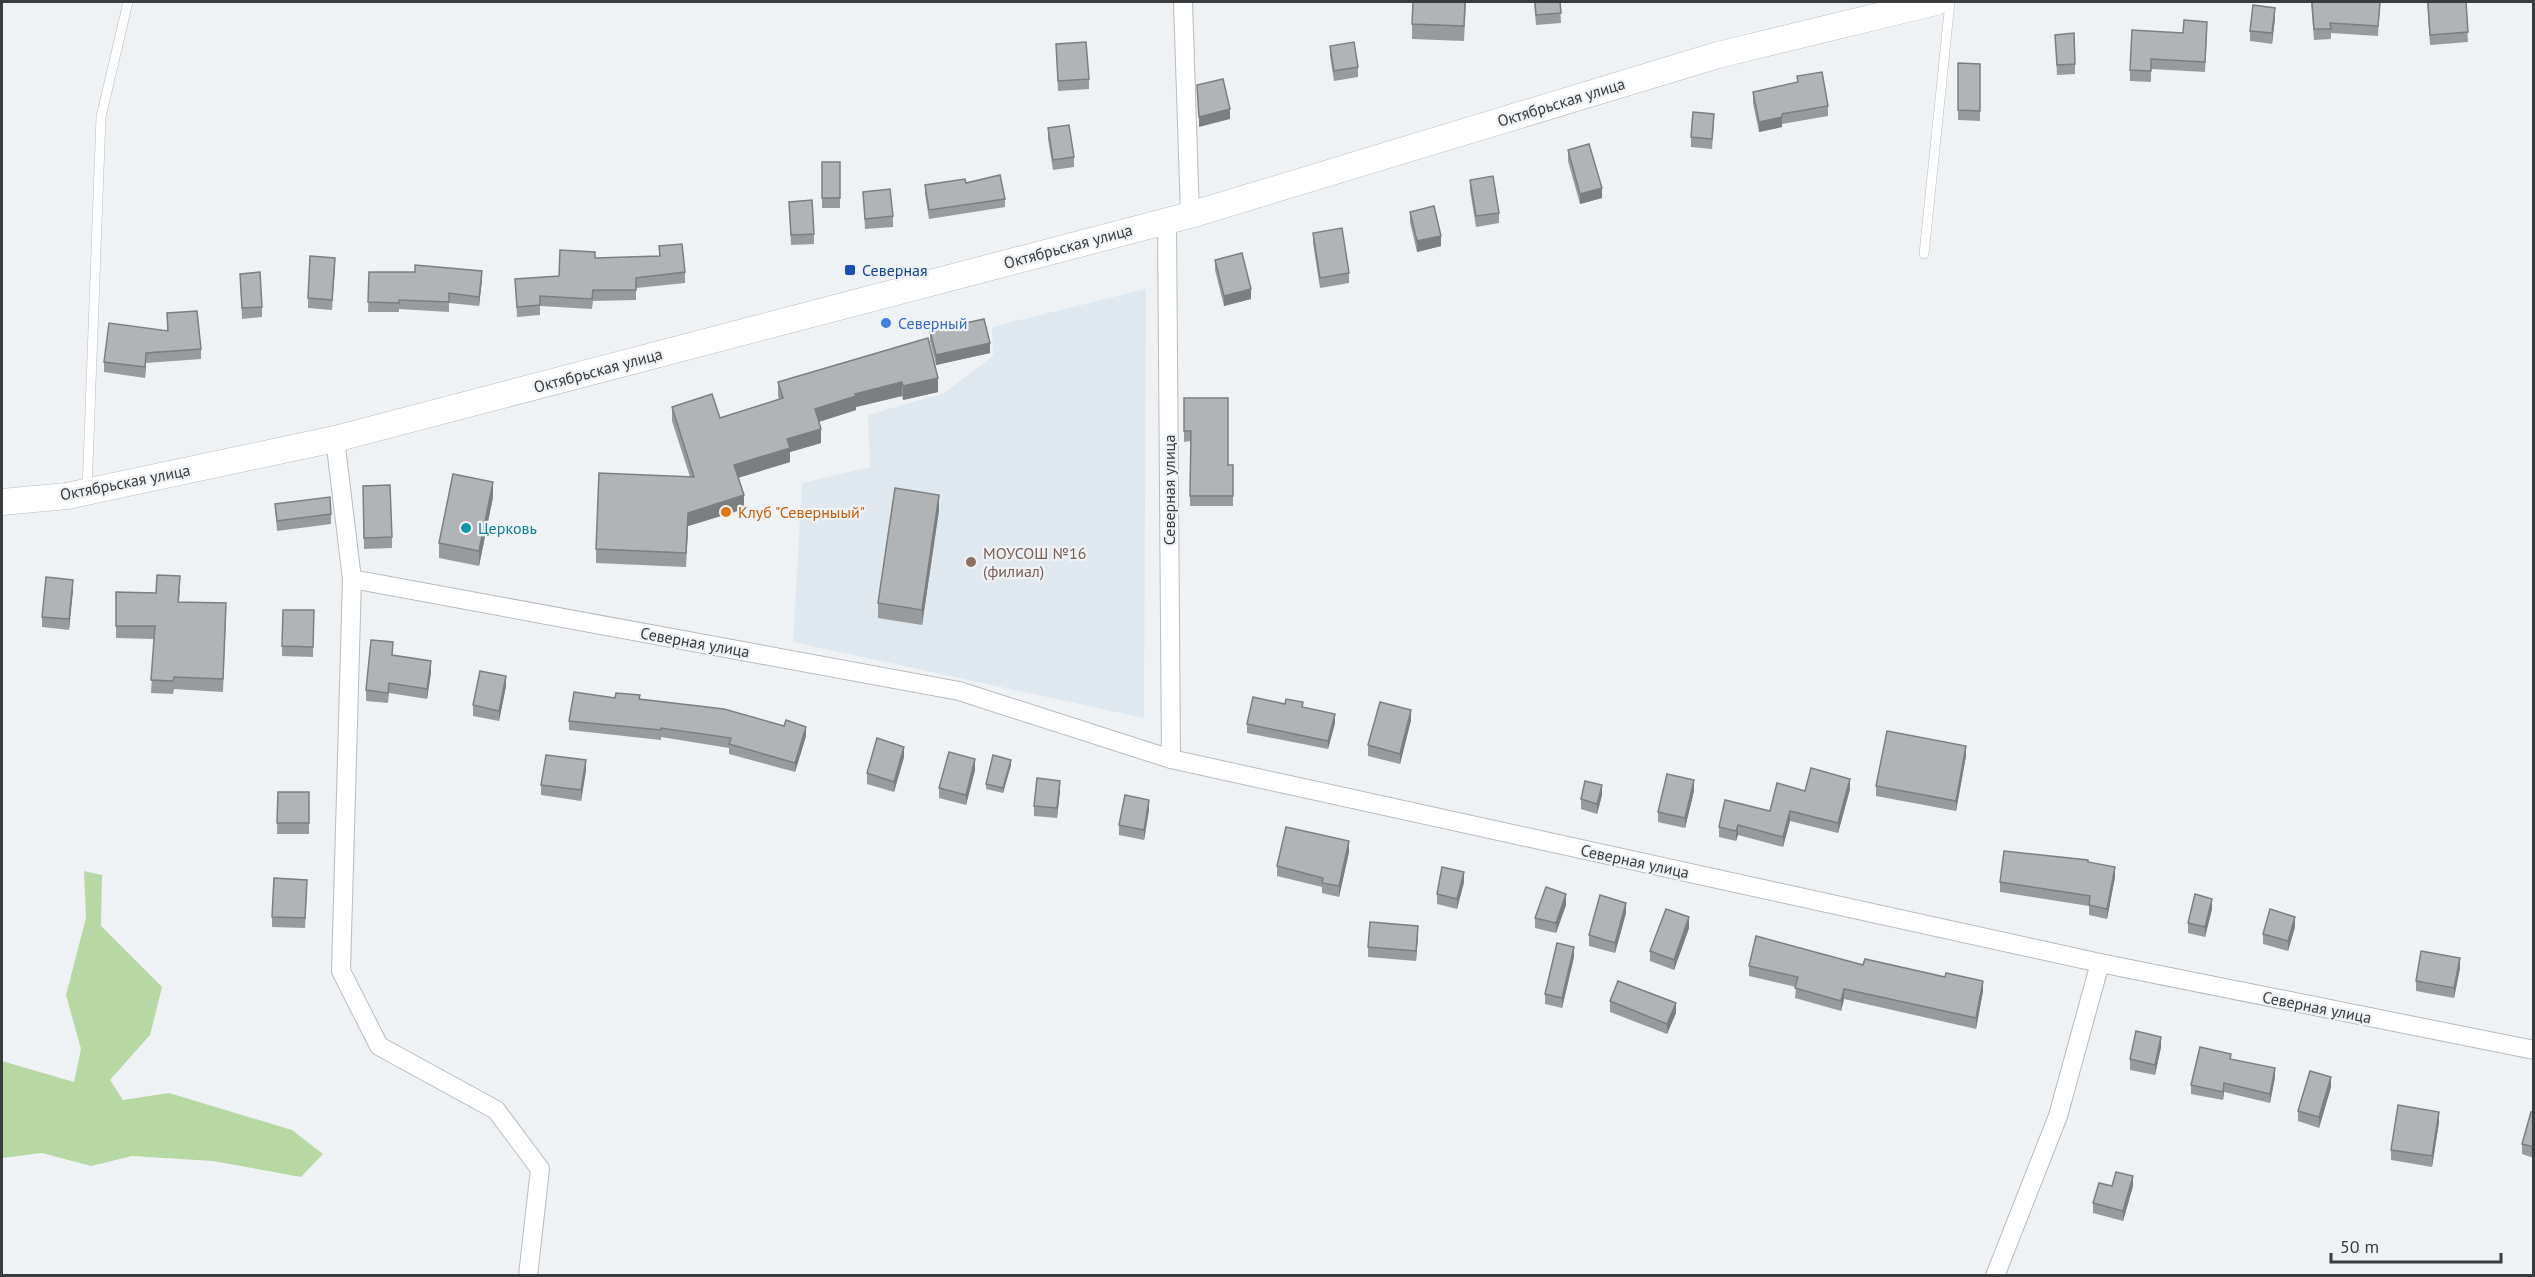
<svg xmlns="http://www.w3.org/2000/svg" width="2535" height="1277" font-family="'PT Sans',sans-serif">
<rect width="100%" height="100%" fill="#eff2f4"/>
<polygon fill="#dfe7ef" points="1146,289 1144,718 793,642 802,483 870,467 868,415 944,393 993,356 992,327"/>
<polygon fill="#b6d9a3" points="84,871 102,875 101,926 162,987 150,1035 110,1080 123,1100 169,1093 292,1130 323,1154 301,1177 213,1161 132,1156 91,1166 42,1153 2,1158 2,1061 74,1082 81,1049 66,995 86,918"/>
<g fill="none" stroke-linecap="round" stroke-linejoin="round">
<g stroke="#b9bbbe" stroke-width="10">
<g id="lane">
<polyline points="1924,254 1950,2"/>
<polyline points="87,491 101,117 128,2"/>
</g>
</g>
<g stroke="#b9bbbe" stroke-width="20">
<g id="street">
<polyline points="1183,2 1190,215"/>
<polyline points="1167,221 1171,759"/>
<polyline points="335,439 352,579 959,691 1171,759 2100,963 2534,1050"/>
<polyline points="352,579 341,971 379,1046 496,1110 540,1169 528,1276"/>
<polyline points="1995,1276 2058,1116 2100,963"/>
</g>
</g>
<g stroke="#b9bbbe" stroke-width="27">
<polyline id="secondary" points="2,502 67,496 335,439 1190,215 1718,55 1936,2"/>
</g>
<use href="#lane" stroke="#fff" stroke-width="9"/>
<use href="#street" stroke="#fff" stroke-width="18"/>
<use href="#secondary" stroke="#fff" stroke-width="26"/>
</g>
<g fill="#989b9d">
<polygon points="1466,2 1464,41 1412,39 1412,24"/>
<polygon points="1534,2 1560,2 1561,23 1536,25"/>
<polygon points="2311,2 2380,2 2378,36 2331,33 2331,39 2314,40"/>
<polygon points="2427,2 2466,2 2468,42 2430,45"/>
<polygon points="2275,18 2272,44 2250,41 2250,31"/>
<polygon points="2207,32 2205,72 2151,69 2151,82 2130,81 2130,70 2183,33"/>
<polygon points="2055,35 2075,64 2075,74 2057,75"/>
<polygon points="1056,44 1089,79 1089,89 1058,91"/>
<polygon points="1330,46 1358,67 1358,77 1334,81 1330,56"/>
<polygon points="1958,63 1980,64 1980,121 1958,120"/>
<polygon points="1797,76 1828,106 1828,116 1782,124 1782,127 1759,132 1753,103 1753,92 1797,83"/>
<polygon points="1714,124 1712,149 1691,147 1691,137"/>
<polygon points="1048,128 1074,157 1074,167 1053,170 1048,139"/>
<polygon points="1568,150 1602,198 1580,204 1568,161"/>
<rect x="822" y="162" width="18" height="46"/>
<polygon points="1470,180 1499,213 1499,223 1476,227 1470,190"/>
<polygon points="966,183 1005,199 1005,207 929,219 925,194 925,185"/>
<polygon points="863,192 893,216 893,227 865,229"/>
<polygon points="789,202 814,234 814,244 791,245"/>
<polygon points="1410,212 1441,246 1417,252 1410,222"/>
<polygon points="1313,233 1349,273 1349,283 1320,288 1313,243"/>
<polygon points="659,246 685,272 685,283 636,288 636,300 593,301 592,309 540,306 540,315 517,317 515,279 559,276 595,258 659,256"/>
<polygon points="1215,260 1251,299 1224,306 1215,270"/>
<polygon points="335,268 332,310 308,308 308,298"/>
<polygon points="369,272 482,280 479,306 449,303 449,312 399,309 399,312 368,312"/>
<polygon points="240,274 262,307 262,317 242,319"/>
<polygon points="167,313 201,349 201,359 146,363 145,378 104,372 104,362 167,331"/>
<polygon points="930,331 990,353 936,365 930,341"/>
<polygon points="928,338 938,392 903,400 902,396 856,407 856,410 819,422 821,443 790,452 790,462 738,478 744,509 688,526 686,567 596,563 596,549 690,477 672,421 672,407 720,418 779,399 778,396 778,382"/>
<polygon points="1184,398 1228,465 1233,465 1233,506 1190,506 1190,441 1184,442"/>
<polygon points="363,486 392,537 392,548 364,549"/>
<polygon points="493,497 479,566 439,558 439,543"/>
<polygon points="275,504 331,514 331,524 277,531"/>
<polygon points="939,510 922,625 878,618 878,603"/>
<polygon points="180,589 179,602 226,616 223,692 174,689 173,694 151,693 154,639 116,638 116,592 156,593"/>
<polygon points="73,590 69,630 42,627 42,617"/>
<polygon points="283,610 314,610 313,657 282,656"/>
<polygon points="393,655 431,672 427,699 389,693 388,703 366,701 366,690"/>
<polygon points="506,686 499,721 473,716 473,705"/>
<polygon points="615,698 640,699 806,736 795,772 729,754 729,748 661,737 661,740 569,730 569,721"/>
<polygon points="1303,707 1335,723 1328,749 1247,733 1247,724"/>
<polygon points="1411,720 1400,764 1368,756 1368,745"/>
<polygon points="1966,756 1956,811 1876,796 1876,786"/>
<polygon points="904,757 894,792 867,784 867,773"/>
<polygon points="1011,765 1003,793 986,789 986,784"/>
<polygon points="586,770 581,801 541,795 541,785"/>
<polygon points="975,770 966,805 939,798 939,788"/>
<polygon points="1850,789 1838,833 1790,821 1783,847 1738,835 1736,841 1719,837 1719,827 1770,811 1805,791"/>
<polygon points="1060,791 1057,818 1034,816 1034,806"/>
<polygon points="1694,791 1685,828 1658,822 1658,812"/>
<polygon points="278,792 309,792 309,834 277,834"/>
<polygon points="1602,795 1597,814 1581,809 1581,799"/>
<polygon points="1149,810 1144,840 1119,835 1119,825"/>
<polygon points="1349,852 1339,897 1322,893 1322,887 1277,876 1277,866"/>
<polygon points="2088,862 2115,877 2107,919 2089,915 2089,906 2000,892 2000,882"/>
<polygon points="1464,882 1457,909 1437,904 1437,894"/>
<polygon points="307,890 305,928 272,927 272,917"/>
<polygon points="1566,905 1556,933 1535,928 1535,918"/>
<polygon points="2212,909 2205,937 2188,933 2188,923"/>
<polygon points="1626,913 1615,953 1589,946 1589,935"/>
<polygon points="2295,927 2288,951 2263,944 2263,934"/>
<polygon points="1689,928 1674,970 1650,961 1650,951"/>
<polygon points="1418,936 1416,961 1368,957 1368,947"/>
<polygon points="1574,957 1562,1008 1545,1004 1545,994"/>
<polygon points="1863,965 1945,977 1983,991 1976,1029 1844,999 1841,1011 1795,998 1796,987 1749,976 1749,966"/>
<polygon points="2460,968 2454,998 2416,991 2416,981"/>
<polygon points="1610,1001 1676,1013 1667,1034 1610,1012"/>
<polygon points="2161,1047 2155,1075 2130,1070 2130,1059"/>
<polygon points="2231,1059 2275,1077 2270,1103 2224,1092 2223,1100 2191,1094 2191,1085"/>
<polygon points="2331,1087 2319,1128 2298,1121 2298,1111"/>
<polygon points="2534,1112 2534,1158 2522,1154 2522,1144"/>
<polygon points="2439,1122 2432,1167 2391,1160 2391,1150"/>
<polygon points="2112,1186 2133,1186 2123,1221 2093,1213 2093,1203"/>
</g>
<g fill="#7c7e7f">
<polygon points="2275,8 2275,18 2272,44 2272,33"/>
<polygon points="1230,109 1230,119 1199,127 1199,117"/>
<polygon points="1782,117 1782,127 1759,132 1759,122"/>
<polygon points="1602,188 1602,198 1580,204 1580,194"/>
<polygon points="1441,236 1441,246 1417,252 1417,241"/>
<polygon points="482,271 482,280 479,306 479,297"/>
<polygon points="1251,289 1251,299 1224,306 1224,296"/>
<polygon points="990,343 990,353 936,365 936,355"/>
<polygon points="146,353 146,363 145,378 145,367"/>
<polygon points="938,378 938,392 903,400 903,386"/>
<polygon points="902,382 902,396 856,407 856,410 815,423 815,409 855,394"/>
<polygon points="821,429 821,443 790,452 790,462 734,479 734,465 787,439"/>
<polygon points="493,482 493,497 479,566 479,551"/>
<polygon points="744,495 744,509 688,526 686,567 688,513"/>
<polygon points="939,495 939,510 922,625 922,610"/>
<polygon points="73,580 73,590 69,630 69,619"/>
<polygon points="431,661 431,672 427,699 427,689"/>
<polygon points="506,676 506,686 499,721 499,711"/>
<polygon points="1411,710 1411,720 1400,764 1400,754"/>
<polygon points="1335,714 1335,723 1328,749 1328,741"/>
<polygon points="806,727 806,736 795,772 795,763"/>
<polygon points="1966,746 1966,756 1956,811 1956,801"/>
<polygon points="904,747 904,757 894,792 894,782"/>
<polygon points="975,759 975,770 966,805 966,795"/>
<polygon points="586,760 586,770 581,801 581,790"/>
<polygon points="1011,760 1011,765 1003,793 1003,788"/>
<polygon points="1850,779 1850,789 1838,833 1838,823"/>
<polygon points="1694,780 1694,791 1685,828 1685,818"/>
<polygon points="1060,781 1060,791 1057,818 1057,808"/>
<polygon points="1602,785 1602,795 1597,814 1597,804"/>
<polygon points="1149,800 1149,810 1144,840 1144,830"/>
<polygon points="1790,811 1790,821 1783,847 1783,837"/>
<polygon points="1738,825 1738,835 1736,841 1736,831"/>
<polygon points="1349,841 1349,852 1339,897 1339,886"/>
<polygon points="2115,867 2115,877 2107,919 2107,909"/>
<polygon points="1464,872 1464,882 1457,909 1457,899"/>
<polygon points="1566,894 1566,905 1556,933 1556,923"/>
<polygon points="2212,899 2212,909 2205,937 2205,927"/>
<polygon points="1626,903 1626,913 1615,953 1615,943"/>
<polygon points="1689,917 1689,928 1674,970 1674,960"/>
<polygon points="2295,917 2295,927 2288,951 2288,941"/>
<polygon points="1418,926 1418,936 1416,961 1416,951"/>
<polygon points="1574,947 1574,957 1562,1008 1562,998"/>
<polygon points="2460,958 2460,968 2454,998 2454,988"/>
<polygon points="1983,981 1983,991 1976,1029 1976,1018"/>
<polygon points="1844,989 1844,999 1841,1011 1841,1001"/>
<polygon points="1676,1003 1676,1013 1667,1034 1667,1024"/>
<polygon points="2161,1037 2161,1047 2155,1075 2155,1065"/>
<polygon points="2275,1068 2275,1077 2270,1103 2270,1094"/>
<polygon points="2331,1077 2331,1087 2319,1128 2319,1117"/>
<polygon points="2224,1083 2224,1092 2223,1100 2223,1092"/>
<polygon points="2439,1112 2439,1122 2432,1167 2432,1156"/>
<polygon points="2133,1176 2133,1186 2123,1221 2123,1211"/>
</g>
<g fill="#b1b4b6" stroke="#7c7e7f" stroke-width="1.5">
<polygon points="1413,2 1465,2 1464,26 1412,24"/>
<polygon points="1535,2 1560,2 1561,13 1536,15"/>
<polygon points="2312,2 2380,2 2378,26 2330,23 2331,29 2314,29"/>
<polygon points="2428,2 2466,2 2468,32 2430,35"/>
<polygon points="2253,5 2275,8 2272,33 2250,31"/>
<polygon points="2184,20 2207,22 2205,62 2151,59 2151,71 2130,70 2132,30 2183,33"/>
<polygon points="2074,33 2075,64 2057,65 2055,35"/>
<polygon points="1086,42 1089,79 1058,81 1056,44"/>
<polygon points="1354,42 1358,67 1334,71 1330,46"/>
<polygon points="1958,63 1980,64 1980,111 1958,110"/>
<polygon points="1822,72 1828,106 1782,114 1782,117 1759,122 1753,92 1798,82 1797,76"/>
<polygon points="1223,79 1230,109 1199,117 1197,85"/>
<polygon points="1693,112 1714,114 1712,139 1691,137"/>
<polygon points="1069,125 1074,157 1053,160 1048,128"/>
<polygon points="1589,144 1602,188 1580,194 1568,150"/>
<rect x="822" y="162" width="18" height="36"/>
<polygon points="1000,175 1005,199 929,210 925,185 965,179 966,183"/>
<polygon points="1493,176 1499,213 1476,216 1470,180"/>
<polygon points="890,189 893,216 865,219 863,192"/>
<polygon points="812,200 814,234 791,235 789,202"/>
<polygon points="1434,206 1441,236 1417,241 1410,212"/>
<polygon points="1342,228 1349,273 1320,278 1313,233"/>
<polygon points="682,244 685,272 636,278 636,290 593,290 592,299 540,296 540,305 517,307 515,279 559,276 560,250 595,252 595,258 660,256 659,246"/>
<polygon points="1242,253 1251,289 1224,296 1215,260"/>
<polygon points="310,256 335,258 332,300 308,298"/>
<polygon points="415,265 482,271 479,297 449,293 449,302 399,300 399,303 368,302 369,272 415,272"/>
<polygon points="260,272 262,307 242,308 240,274"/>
<polygon points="197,311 201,349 146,353 145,367 104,362 109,323 168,331 167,313"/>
<polygon points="984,319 990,343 936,355 930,331"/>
<polygon points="928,338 938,378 903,386 902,382 855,394 856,396 815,409 821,429 787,439 790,448 734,465 744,495 688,513 686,553 596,549 599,473 694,477 672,407 712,394 720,418 783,398 778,382"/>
<polygon points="1184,398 1228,398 1228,465 1233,465 1233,496 1190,496 1191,431 1184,431"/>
<polygon points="453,474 493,482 479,551 439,543"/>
<polygon points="390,485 392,537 364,538 363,486"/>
<polygon points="895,488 939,495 922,610 878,603"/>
<polygon points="330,497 331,514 277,521 275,504"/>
<polygon points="157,575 180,576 178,602 226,603 223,679 174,677 173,681 151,680 155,626 116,626 116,592 156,593"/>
<polygon points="46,577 73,580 69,619 42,617"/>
<polygon points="283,610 314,610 313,647 282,646"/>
<polygon points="371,640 393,642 392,655 431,661 427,689 389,683 388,693 366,690"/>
<polygon points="480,671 506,676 499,711 473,705"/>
<polygon points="574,692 615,698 616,693 640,695 639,699 724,709 784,726 786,720 806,727 795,763 729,744 731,738 661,728 661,730 569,721"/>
<polygon points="1253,697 1285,704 1286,699 1303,702 1302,707 1335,714 1328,741 1247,724"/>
<polygon points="1380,702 1411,710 1400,754 1368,745"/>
<polygon points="1887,731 1966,746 1956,801 1876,786"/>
<polygon points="877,738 904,747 894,782 867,773"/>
<polygon points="949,752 975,759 966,795 939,788"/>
<polygon points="546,755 586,760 581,790 541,785"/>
<polygon points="993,755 1011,760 1003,788 986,784"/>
<polygon points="1811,768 1850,779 1838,823 1790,811 1783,837 1738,825 1736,831 1719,827 1725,800 1770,811 1777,783 1805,791"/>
<polygon points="1667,774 1694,780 1685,818 1658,812"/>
<polygon points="1037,778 1060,781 1057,808 1034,806"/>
<polygon points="1585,781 1602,785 1597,804 1581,799"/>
<polygon points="278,792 309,792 309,823 277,823"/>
<polygon points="1125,795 1149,800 1144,830 1119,825"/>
<polygon points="1286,827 1349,841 1339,886 1322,883 1323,878 1277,866"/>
<polygon points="2004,851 2088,860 2088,862 2115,867 2107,909 2089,905 2090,896 2000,882"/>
<polygon points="1442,867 1464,872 1457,899 1437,894"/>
<polygon points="274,878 307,880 305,918 272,917"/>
<polygon points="1546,887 1566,894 1556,923 1535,918"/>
<polygon points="2195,894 2212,899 2205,927 2188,923"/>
<polygon points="1600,895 1626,903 1615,943 1589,935"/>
<polygon points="1666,909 1689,917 1674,960 1650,951"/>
<polygon points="2270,909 2295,917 2288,941 2263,934"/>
<polygon points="1370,922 1418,926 1416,951 1368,947"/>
<polygon points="1756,936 1863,965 1865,959 1945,977 1946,973 1983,981 1976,1018 1844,989 1841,1001 1795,988 1798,977 1749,966"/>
<polygon points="1557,943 1574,947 1562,998 1545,994"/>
<polygon points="2421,951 2460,958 2454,988 2416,981"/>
<polygon points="1618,981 1676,1003 1667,1024 1610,1001"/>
<polygon points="2136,1031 2161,1037 2155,1065 2130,1059"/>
<polygon points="2200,1047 2231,1054 2230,1059 2275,1068 2270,1094 2224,1083 2223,1092 2191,1085"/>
<polygon points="2310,1071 2331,1077 2319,1117 2298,1111"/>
<polygon points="2398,1105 2439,1112 2432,1156 2391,1150"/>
<polygon points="2531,1112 2534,1112 2534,1147 2522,1144"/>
<polygon points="2116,1172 2133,1176 2123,1211 2093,1203 2099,1183 2112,1186"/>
</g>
<rect fill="#1a4fb4" stroke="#eff2f4" stroke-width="2" x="844" y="264" width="12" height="12" rx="3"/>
<circle fill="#3f7fe0" stroke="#eff2f4" stroke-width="2" cx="886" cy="323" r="6"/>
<circle fill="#e8710a" stroke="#eff2f4" stroke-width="2" cx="726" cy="512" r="6"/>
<circle fill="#0f9aa8" stroke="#eff2f4" stroke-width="2" cx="466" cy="528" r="6"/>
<circle fill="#8d6e63" stroke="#eff2f4" stroke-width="2" cx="971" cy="562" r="6"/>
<g text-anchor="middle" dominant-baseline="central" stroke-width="4.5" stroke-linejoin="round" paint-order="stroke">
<g font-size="16" fill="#3a3b3c" stroke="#eff2f4">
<text transform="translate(1561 102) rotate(-17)">Октябрьская улица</text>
<text transform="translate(1068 246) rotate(-15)">Октябрьская улица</text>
<text transform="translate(598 370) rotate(-15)">Октябрьская улица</text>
<text transform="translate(125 482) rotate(-11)">Октябрьская улица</text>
<text transform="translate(1169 490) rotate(-90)">Северная улица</text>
<text transform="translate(695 642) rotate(10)">Северная улица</text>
<text transform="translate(1635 861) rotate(12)">Северная улица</text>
<text transform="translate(2317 1007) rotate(11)">Северная улица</text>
</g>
<g font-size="16" fill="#164399" stroke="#eff2f4" text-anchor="start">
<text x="862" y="270">Северная</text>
</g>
<g font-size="16" fill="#366cbe" stroke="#eff2f4" text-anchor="start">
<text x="898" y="323">Северный</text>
</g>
<g font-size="16" fill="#c56008" stroke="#eff2f4" text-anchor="start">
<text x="738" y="512">Клуб "Северныый"</text>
</g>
<g font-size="16" fill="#0d838f" stroke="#eff2f4" text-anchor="start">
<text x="478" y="528">Церковь</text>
</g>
<g font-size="16" fill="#785e54" stroke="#eff2f4" text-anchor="start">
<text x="983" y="553">МОУСОШ №16<tspan x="983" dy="18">(филиал)</tspan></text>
</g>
</g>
<rect width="2535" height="1277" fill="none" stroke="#3a3b3c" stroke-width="6"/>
<path d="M2331 1253v9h170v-9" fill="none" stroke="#3a3b3c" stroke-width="3"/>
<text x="2340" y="1253" font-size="18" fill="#3a3b3c" stroke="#eff2f4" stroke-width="4.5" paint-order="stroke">50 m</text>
</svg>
